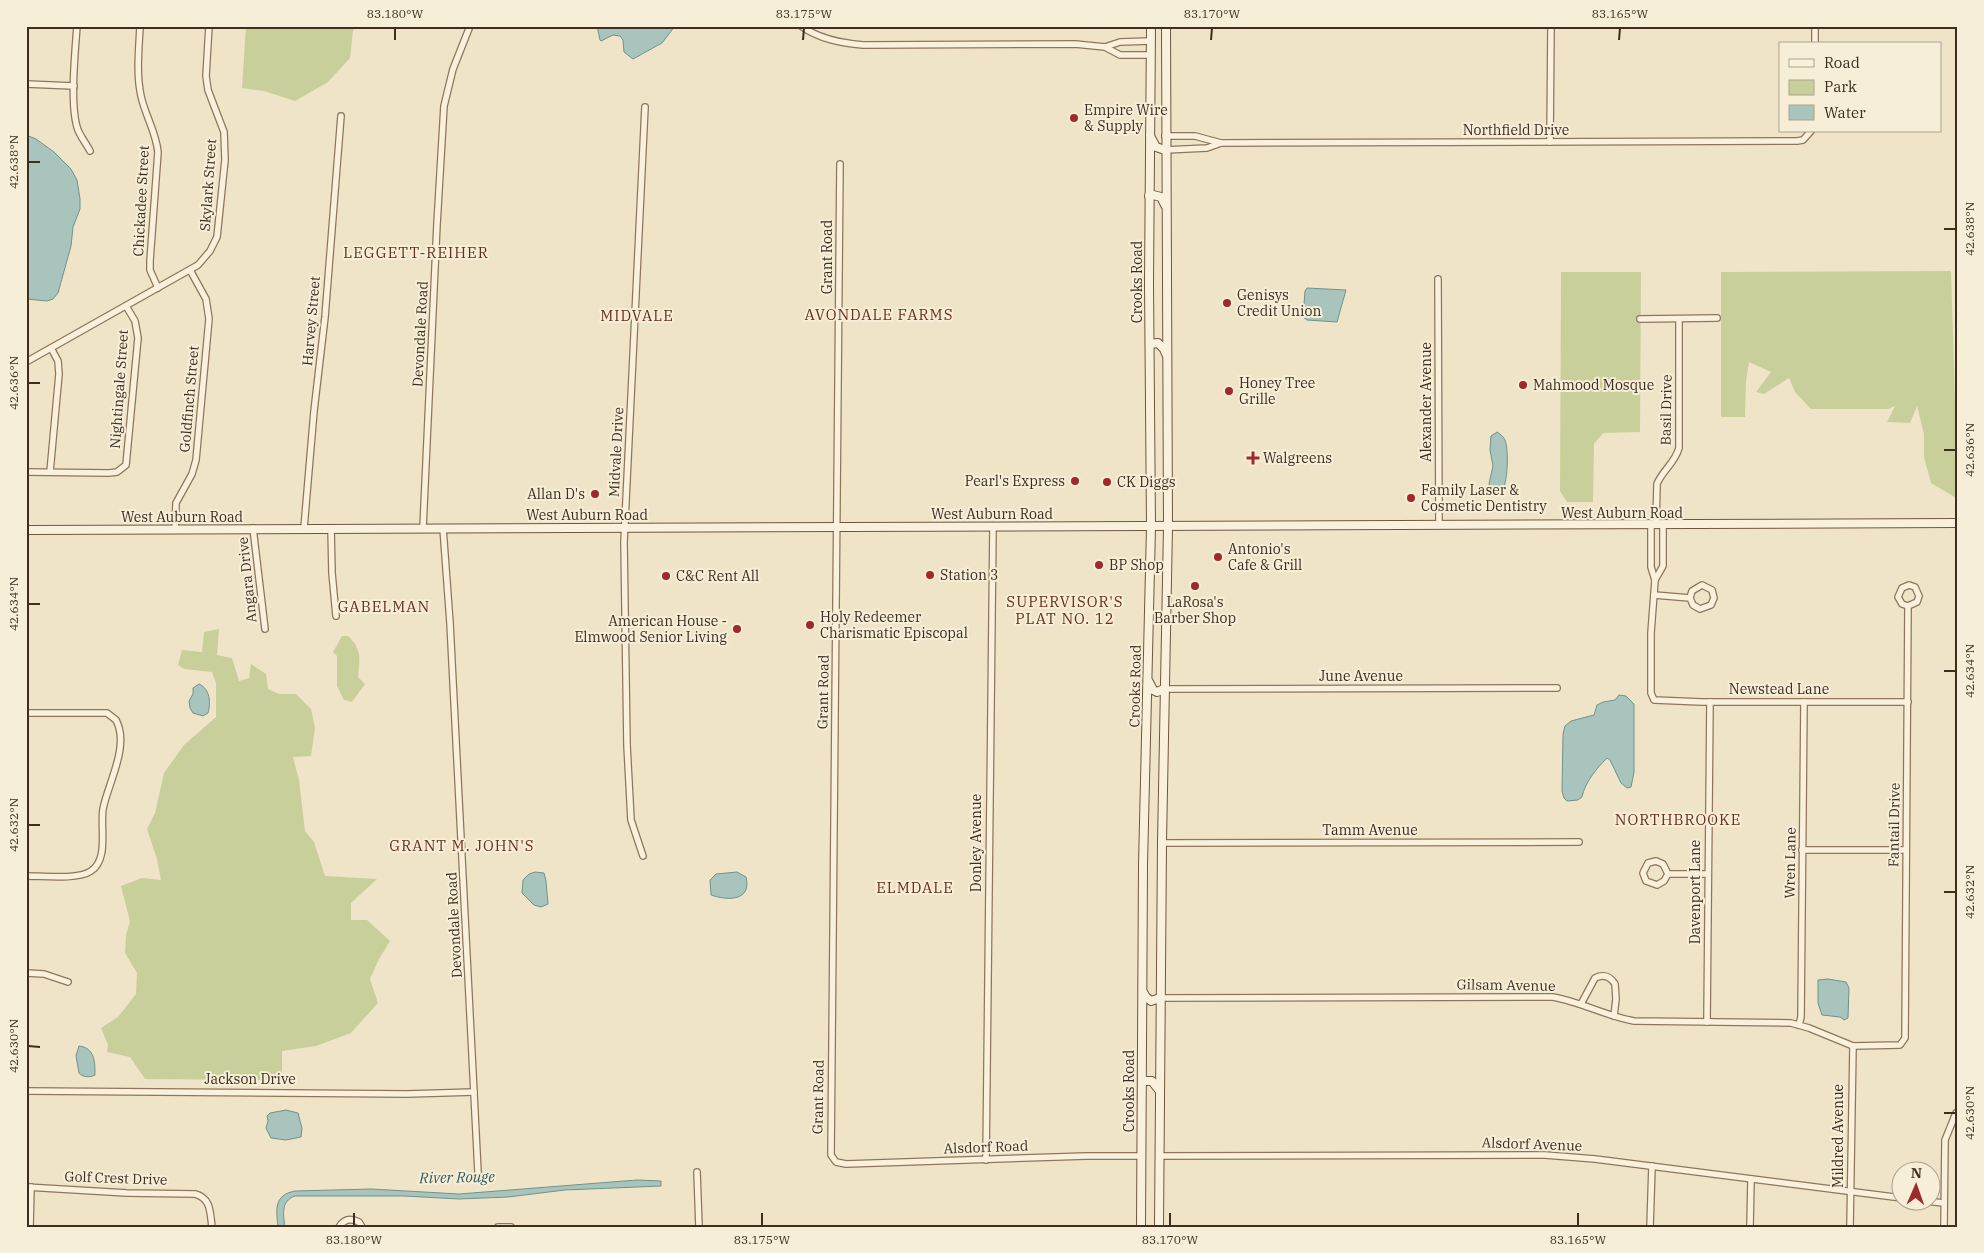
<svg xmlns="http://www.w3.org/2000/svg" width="1984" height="1253" font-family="'IBM Plex Serif',serif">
<rect width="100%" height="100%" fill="#f0e4c8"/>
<g fill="#c9cf9b">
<polygon points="246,26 357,26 353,31 350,58 328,82 295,101 264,91 242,88"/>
<polygon points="1951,271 1958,499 1931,483 1924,457 1924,434 1917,406 1910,423 1887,422 1895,406 1888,409 1811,409 1795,392 1789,378 1764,394 1756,392 1771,372 1749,362 1746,381 1745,417 1721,417 1721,272"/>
<polygon points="1561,272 1641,272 1640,432 1603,433 1594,444 1593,502 1567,502 1560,491"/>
<polygon points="219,629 217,655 232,658 239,681 249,678 251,664 266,674 268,689 279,694 296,694 311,709 315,728 311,756 293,757 299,780 305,831 314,842 325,876 377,879 351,903 351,920 367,920 390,941 379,959 370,979 378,1003 351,1033 316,1046 282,1051 282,1072 269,1080 145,1079 130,1057 107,1052 108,1045 101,1028 118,1017 136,994 137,973 125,953 126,935 130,921 121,886 142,878 161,880 157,859 147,829 155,813 164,773 184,745 216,717 216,683 212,672 184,669 178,665 182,650 202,652 204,632"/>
<path d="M342,636h6c14,13 12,23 10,41l7,7 -13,18 -8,-2 -7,-14v-30l-4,-4z"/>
</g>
<g fill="#a9c4bc" stroke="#6f938a">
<polygon points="597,26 675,26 662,43 633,59 624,52 623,40 620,36 613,35 601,41 600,40"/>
<polygon points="26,135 36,139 54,152 71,169 77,180 80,199 80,209 73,227 71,246 58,293 53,299 47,301 26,299"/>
<polygon points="1307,288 1346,290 1337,322 1307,320 1303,317 1305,291"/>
<path d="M1497,432c3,2 6,4 8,8 4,10 3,45 -4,53h-6l-6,-9 4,-18 -3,-16 1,-14z"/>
<path d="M199,684c11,5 12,18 9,29l-5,3 -10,-3 -3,-5 -1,-7 4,-7v-6z"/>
<path d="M1619,695l7,1 8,8v68l-3,15 -4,1 -6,-5 -11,-23 -3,-2c-10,10 -22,24 -25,39l-4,3 -11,1 -3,-3 -2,-7 1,-57 2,-8 6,-5 23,-6 3,-10 6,-3 12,-2z"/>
<polygon points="535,872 544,873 546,881 548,904 541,907 534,905 522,893 523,880 529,874"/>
<path d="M737,872l9,5c6,24 -18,24 -35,18l-1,-15 6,-6z"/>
<polygon points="1828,979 1846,982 1849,988 1848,1018 1844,1020 1840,1017 1822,1015 1818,1003 1818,980"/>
<path d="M79,1046c16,2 16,16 16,29 -5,3 -13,2 -16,-2l-3,-17z"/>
<polygon points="286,1110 298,1113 302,1128 301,1137 286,1140 271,1138 266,1128 268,1121 267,1116 270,1113"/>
<path d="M637,1180l24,1v5l-96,4 -57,7 -49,2 -55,-3h-109c-14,5 -12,18 -10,31h-7c-2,-18 -4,-32 17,-36l76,-2 88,5z"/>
</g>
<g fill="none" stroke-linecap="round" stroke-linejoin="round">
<g stroke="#8d765c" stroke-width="8">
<g id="minor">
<path d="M77,26c-2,27 -7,77 0,101 2,8 9,16 13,24"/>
<path d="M140,26c-1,23 -4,47 1,70 4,19 15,36 17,56l-8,109v9l8,18"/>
<path d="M801,26c18,13 40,17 62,19l212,-1 30,3 15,8h30"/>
<polyline points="1815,44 1815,26"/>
<polyline points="1105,47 1120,42 1151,41"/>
<polyline points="26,84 74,86"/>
<polyline points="1165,136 1195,136 1221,143"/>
<polyline points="1550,142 1551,26"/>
<polyline points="1165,150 1207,148 1221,143 1797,141 1803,140 1811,131"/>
<polyline points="840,164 831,1155 836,1162 846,1164 1087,1156 1141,1156"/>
<polyline points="1438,279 1439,525"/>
<polyline points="1640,319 1717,318"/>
<polyline points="26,362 198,265 210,251 217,237 225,160 224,132 208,90 206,76 209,26"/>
<polyline points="26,472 109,473 117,472 126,465 138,338 135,321 126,306"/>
<polyline points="50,472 59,374 58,361 51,348"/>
<polyline points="1651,525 1651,567 1655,580 1651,633 1651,693 1654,700 1702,702 1908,702"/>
<path d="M1656,525l1,-41c5,-13 18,-21 22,-36v-129"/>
<polyline points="253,528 265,629"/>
<polyline points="304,528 314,411 325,317 341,116"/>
<polyline points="331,528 332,573 336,616"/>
<polyline points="423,528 437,224 444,106 453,69 470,26"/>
<polyline points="443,528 450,623 478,1172"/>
<polyline points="175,530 176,503 192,474 196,460 209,319 206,299 190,270"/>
<polyline points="1655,580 1663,566 1663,525"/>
<polyline points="1654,595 1690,598 1693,605 1700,609 1711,605 1714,598 1712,590 1702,585 1692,591 1690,598"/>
<polyline points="1164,689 1557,688"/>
<path d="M26,713h81l9,7c14,26 -8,63 -13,89 -3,19 6,50 -12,62 -13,9 -49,5 -65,5"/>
<polyline points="1162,843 1579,842"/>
<polyline points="1802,850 1906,850"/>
<polyline points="643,856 631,820 627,745 624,542 645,107"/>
<polyline points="1668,874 1664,881 1657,885 1646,881 1643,873 1648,863 1656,861 1663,864 1668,874 1708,874"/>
<polyline points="26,973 44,974 68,982"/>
<path d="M1160,998l393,-1c28,5 53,19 81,24l157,2 18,5 44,18 47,-1 5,-7 3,-432 9,-4 2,-6 -4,-9 -6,-2 -7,3 -4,9 4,7 6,2"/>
<path d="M1581,1004l14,-26c8,-4 15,-2 20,6l1,15 -2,17"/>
<polyline points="1707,1022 1710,702"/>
<polyline points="1799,1025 1801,1017 1804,702"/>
<polyline points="26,1091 407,1094 474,1092"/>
<polyline points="1159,1156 1545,1155 1595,1159 1902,1198"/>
<polyline points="986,1160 993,527"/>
<polyline points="697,1172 699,1227"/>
<path d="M26,1187l101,6 68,1c16,4 15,18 17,33"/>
<polyline points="1916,1200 1944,1203"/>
<polyline points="30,1227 31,1187"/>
<path d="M339,1227c5,-8 12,-9 20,-5l3,5"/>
<polyline points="498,1227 511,1227"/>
<polyline points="1650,1227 1652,1166"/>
<polyline points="1750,1227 1751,1179"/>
<polyline points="1850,1227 1853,1046"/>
<polyline points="1944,1227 1945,1140 1956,1113"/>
</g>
</g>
<g stroke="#6f573f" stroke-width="10">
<g id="secondary">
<polyline points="1150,136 1156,147 1165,150"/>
<polyline points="1149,196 1153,195 1161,197 1165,205"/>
<polyline points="1150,344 1158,343 1164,349 1166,354"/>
<polyline points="26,530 1958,523"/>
<polyline points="1149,682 1153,690 1157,692 1164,689"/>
<polyline points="1143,992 1146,997 1151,1001 1160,998"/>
<polyline points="1142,1081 1152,1081 1159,1090"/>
<polyline points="1141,1227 1143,865 1151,527 1149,283 1151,26"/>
<polyline points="1159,1227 1162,843 1168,527 1166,26"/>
</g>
</g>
<use href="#minor" stroke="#faf1dc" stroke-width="5.5"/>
<use href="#secondary" stroke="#faf1dc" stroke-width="8"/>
</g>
<path fill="none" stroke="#3d2e20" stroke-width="2" d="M395,40v-12M803,40l1,-12M1211,40l1,-12M1619,40l1,-12M28,162h12M1944,229h12M28,383h12M1944,450h12M28,604h12M1944,671h12M28,825h12M1944,892h12M28,1046l12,1M1944,1113h12M354,1226v-13M762,1226v-13M1170,1226v-13M1578,1226v-13"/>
<g fill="#9e2a2b" stroke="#f7eed8" stroke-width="2">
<circle cx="1074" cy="118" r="5"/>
<circle cx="1227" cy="303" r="5"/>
<circle cx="1523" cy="385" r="5"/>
<circle cx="1229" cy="391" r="5"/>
<path d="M1250.5 450.5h5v5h5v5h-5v5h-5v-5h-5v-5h5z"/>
<circle cx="1075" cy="481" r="5"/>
<circle cx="1107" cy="482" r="5"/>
<circle cx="595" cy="494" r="5"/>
<circle cx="1411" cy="498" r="5"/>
<circle cx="1218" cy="557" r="5"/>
<circle cx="1099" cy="565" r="5"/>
<circle cx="930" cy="575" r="5"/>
<circle cx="666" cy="576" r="5"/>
<circle cx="1195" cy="586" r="5"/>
<circle cx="810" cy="625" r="5"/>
<circle cx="737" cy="629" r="5"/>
</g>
<g text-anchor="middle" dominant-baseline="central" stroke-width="4" stroke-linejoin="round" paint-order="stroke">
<g font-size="14" fill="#3d2e20" stroke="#f7eed8" text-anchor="start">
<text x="1084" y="110">Empire Wire<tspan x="1084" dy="16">&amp; Supply</tspan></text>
<text x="1237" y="295">Genisys<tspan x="1237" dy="16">Credit Union</tspan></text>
<text x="1239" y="383">Honey Tree<tspan x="1239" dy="16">Grille</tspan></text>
<text x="1533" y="385">Mahmood Mosque</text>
<text x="1263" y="458">Walgreens</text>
<text x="1065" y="481" text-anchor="end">Pearl's Express</text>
<text x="1117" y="482">CK Diggs</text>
<text x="1421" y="490">Family Laser &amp;<tspan x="1421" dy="16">Cosmetic Dentistry</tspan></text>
<text x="585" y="494" text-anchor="end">Allan D's</text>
<text x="1228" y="549">Antonio's<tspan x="1228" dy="16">Cafe &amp; Grill</tspan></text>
<text x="1109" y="565">BP Shop</text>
<text x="940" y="575">Station 3</text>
<text x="676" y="576">C&amp;C Rent All</text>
<text x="1195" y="602" text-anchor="middle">LaRosa's<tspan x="1195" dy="16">Barber Shop</tspan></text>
<text x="820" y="617">Holy Redeemer<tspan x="820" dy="16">Charismatic Episcopal</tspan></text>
<text x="727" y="621" text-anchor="end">American House -<tspan x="727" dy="16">Elmwood Senior Living</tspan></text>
</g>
<g font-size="14" fill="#3d2e20" stroke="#f7eed8">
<text x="1516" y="130">Northfield Drive</text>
<text transform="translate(208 185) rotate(-86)">Skylark Street</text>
<text transform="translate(141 201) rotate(-87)">Chickadee Street</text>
<text transform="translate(827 257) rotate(-90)">Grant Road</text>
<text transform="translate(1137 282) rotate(-90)">Crooks Road</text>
<text transform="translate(311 321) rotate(-85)">Harvey Street</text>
<text transform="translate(420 334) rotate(-87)">Devondale Road</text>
<text transform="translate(119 389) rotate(-86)">Nightingale Street</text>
<text transform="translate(189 399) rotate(-85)">Goldfinch Street</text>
<text transform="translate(1426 402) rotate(-90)">Alexander Avenue</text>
<text transform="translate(1666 410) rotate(-89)">Basil Drive</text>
<text transform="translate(616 452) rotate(-87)">Midvale Drive</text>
<text x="1622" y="513">West Auburn Road</text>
<text x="992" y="514">West Auburn Road</text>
<text x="587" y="515">West Auburn Road</text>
<text x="182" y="517">West Auburn Road</text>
<text transform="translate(247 580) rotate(-96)">Angara Drive</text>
<text x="1361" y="676">June Avenue</text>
<text transform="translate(1135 686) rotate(-89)">Crooks Road</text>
<text x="1779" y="689">Newstead Lane</text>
<text transform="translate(823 692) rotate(-89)">Grant Road</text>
<text transform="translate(1894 825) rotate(-89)">Fantail Drive</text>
<text x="1370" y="830">Tamm Avenue</text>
<text transform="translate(976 843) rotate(-90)">Donley Avenue</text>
<text transform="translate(1790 863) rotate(-89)">Wren Lane</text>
<text transform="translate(1695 892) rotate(-90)">Davenport Lane</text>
<text transform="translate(454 925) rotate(-93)">Devondale Road</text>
<text transform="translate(1506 985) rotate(1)">Gilsam Avenue</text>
<text x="250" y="1079">Jackson Drive</text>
<text transform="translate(1129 1091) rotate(-90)">Crooks Road</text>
<text transform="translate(818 1097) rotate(-89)">Grant Road</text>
<text transform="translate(1838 1136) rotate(-90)">Mildred Avenue</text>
<text transform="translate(1532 1144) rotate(2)">Alsdorf Avenue</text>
<text transform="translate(986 1147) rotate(-2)">Alsdorf Road</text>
<text transform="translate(116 1178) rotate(2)">Golf Crest Drive</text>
</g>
<g font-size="15" letter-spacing="1" fill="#6b2e1e" stroke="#f7eed8">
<text x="416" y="252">LEGGETT-REIHER</text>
<text x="879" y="314">AVONDALE FARMS</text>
<text x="637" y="315">MIDVALE</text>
<text x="1065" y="601">SUPERVISOR'S<tspan x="1065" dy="17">PLAT NO. 12</tspan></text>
<text x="384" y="606">GABELMAN</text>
<text x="1678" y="819">NORTHBROOKE</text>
<text x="462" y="845">GRANT M. JOHN'S</text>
<text x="915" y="887">ELMDALE</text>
</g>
<g font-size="15" font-style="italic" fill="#2f5d5a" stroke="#f7eed8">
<text transform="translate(457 1177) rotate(-1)">River Rouge</text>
</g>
</g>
<rect width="1984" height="1253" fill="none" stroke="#f7eed8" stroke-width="55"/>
<rect x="1779" y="42" width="162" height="90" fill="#f7eed8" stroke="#ada18e"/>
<rect x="1789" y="59" width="25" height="8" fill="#faf1dc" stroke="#ada18e"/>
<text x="1824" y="68" font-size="15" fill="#3d2e20">Road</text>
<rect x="1789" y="80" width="25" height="15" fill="#c9cf9b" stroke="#ada18e"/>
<text x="1824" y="92" font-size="15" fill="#3d2e20">Park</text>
<rect x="1789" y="105" width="25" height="15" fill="#a9c4bc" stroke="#ada18e"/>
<text x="1824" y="118" font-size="15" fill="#3d2e20">Water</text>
<g transform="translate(1916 1186) rotate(2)"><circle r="24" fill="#f7eed8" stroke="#ada18e"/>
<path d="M0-4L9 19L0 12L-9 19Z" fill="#9e2a2b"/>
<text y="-8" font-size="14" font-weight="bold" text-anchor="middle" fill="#3d2e20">N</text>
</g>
<rect x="28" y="28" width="1928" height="1198" fill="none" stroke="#3d2e20" stroke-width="2"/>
<g font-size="12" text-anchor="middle" fill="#3d2e20">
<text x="395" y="18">83.180°W</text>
<text x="804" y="18">83.175°W</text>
<text x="1212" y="18">83.170°W</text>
<text x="1620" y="18">83.165°W</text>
<text transform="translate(14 162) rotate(-90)" y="4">42.638°N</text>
<text transform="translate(1970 229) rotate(-90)" y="4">42.638°N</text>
<text transform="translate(14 383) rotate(-90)" y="4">42.636°N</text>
<text transform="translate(1970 450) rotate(-90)" y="4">42.636°N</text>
<text transform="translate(14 604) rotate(-90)" y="4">42.634°N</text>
<text transform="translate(1970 671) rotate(-90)" y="4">42.634°N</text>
<text transform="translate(14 825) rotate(-90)" y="4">42.632°N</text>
<text transform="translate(1970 892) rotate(-90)" y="4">42.632°N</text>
<text transform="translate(14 1046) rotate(-90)" y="4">42.630°N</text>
<text transform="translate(1970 1113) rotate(-90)" y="4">42.630°N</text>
<text x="354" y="1244">83.180°W</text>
<text x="762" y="1244">83.175°W</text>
<text x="1170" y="1244">83.170°W</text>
<text x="1578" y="1244">83.165°W</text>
</g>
</svg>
